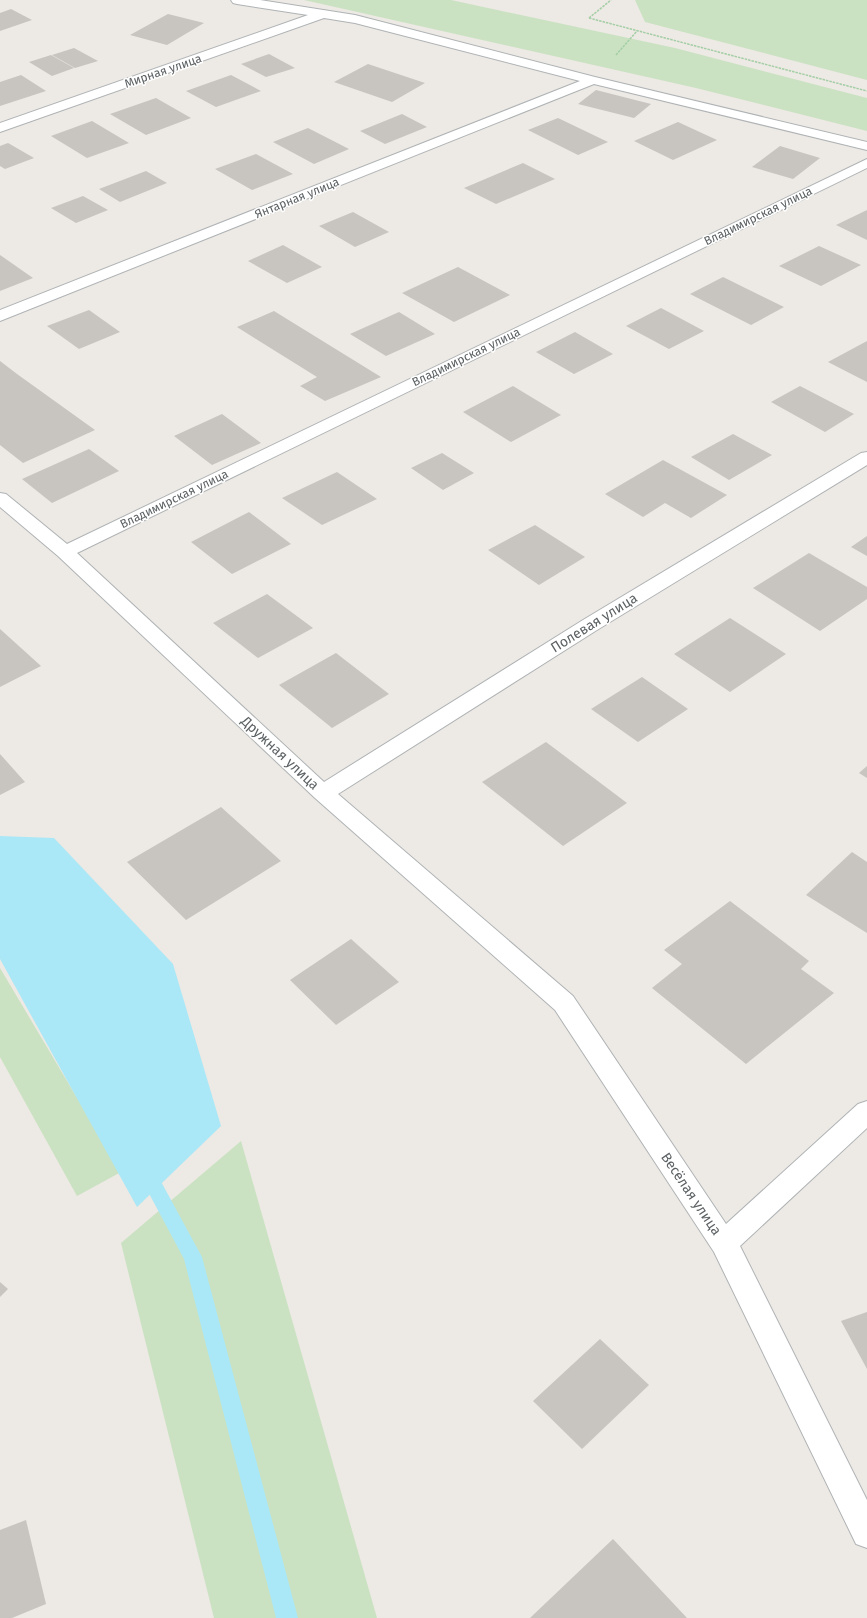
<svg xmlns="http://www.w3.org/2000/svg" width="867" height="1618" font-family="'Fira Sans',sans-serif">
<rect width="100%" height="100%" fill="#ede9e4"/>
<g fill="#cae2c2">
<polygon points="304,0 451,0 675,48 867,98 867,131 696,88"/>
<polygon points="635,0 867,0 867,80 645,22"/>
<polygon points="0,968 121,1172 77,1196 0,1057"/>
<polygon points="241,1141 377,1618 214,1618 121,1243"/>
</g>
<polygon fill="#aae8f7" points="0,836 54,838 173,964 221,1126 137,1207 0,959"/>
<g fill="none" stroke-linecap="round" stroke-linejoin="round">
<polygon fill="#aae8f7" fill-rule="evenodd" points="146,1163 152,1165 202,1257 298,1618 276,1618 184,1259 137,1171 140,1165"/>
</g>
<g fill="#c8c4c0">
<polygon points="11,9 32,20 0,31 0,13"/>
<polygon points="168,14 204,23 167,45 130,35"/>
<polygon points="74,48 98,61 75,68 52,55"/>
<polygon points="269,54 295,68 266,77 241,64"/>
<polygon points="51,55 74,68 52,76 29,62"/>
<polygon points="368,64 425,83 392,102 334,82"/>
<polygon points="21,75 46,91 0,106 0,82"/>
<polygon points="231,75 261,91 216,107 186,91"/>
<polygon points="596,90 651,104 634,118 578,104"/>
<polygon points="156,98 191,118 146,135 110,114"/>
<polygon points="402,114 427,127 385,144 360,131"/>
<polygon points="558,118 608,142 578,155 528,130"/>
<polygon points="92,121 129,143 87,158 51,136"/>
<polygon points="678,122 717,140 673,160 634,141"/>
<polygon points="308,128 349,149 314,164 273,142"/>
<polygon points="8,143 34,158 5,169 0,166 0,146"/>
<polygon points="780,146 820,158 793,179 752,167"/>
<polygon points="256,154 293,174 252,190 215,169"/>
<polygon points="523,163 555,179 496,204 464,188"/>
<polygon points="146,171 167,183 120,202 99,189"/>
<polygon points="83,196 108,210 76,223 51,208"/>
<polygon points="867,210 867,240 836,225"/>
<polygon points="353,212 389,232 355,247 319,226"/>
<polygon points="283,245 322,267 287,283 248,261"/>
<polygon points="819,246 861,265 821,286 779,266"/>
<polygon points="0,255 33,278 0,291"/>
<polygon points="458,267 510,295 454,322 402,293"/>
<polygon points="723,277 784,307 751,325 690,294"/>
<polygon points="661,308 704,331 669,349 626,326"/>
<polygon points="89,310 120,332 79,349 47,326"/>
<polygon points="274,311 381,377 325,401 300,386 317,377 237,327"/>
<polygon points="399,312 435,334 386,356 350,334"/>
<polygon points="575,332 613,354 574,374 536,352"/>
<polygon points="867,341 867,382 828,362"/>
<polygon points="0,361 17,374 95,430 23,463 0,445"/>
<polygon points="513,386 561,415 511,442 463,412"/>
<polygon points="800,386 854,414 825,432 771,402"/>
<polygon points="222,414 261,443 212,465 174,436"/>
<polygon points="733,434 772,455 729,480 691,457"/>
<polygon points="89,449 119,471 52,503 22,479"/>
<polygon points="442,453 474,473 443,490 411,468"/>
<polygon points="663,460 727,495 691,518 665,503 643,517 605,494"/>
<polygon points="337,472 377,499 322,525 282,498"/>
<polygon points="249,512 291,544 232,574 191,542"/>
<polygon points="535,525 585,557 539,585 488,550"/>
<polygon points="867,536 867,556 851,547"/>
<polygon points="809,553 867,587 867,599 820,631 753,588"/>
<polygon points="267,594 313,628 258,658 213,623"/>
<polygon points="730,618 786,654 730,692 674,654"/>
<polygon points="0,629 41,666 0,687"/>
<polygon points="336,653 389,694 332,728 279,685"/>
<polygon points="642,677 688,709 638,742 591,709"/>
<polygon points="546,742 627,803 563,846 482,782"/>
<polygon points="0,754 25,782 0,795"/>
<polygon points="867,766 867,778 859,773"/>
<polygon points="221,807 281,861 186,920 127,862"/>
<polygon points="852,852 867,862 867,933 806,895"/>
<polygon points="730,901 809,961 801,969 834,993 746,1064 652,988 682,964 664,950"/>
<polygon points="351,939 399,982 336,1025 290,980"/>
<polygon points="0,1282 8,1289 0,1297"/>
<polygon points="867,1312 867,1369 841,1321"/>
<polygon points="600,1339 649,1385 582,1449 533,1401"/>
<polygon points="26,1520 46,1604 12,1618 0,1618 0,1530"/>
<polygon points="613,1539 687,1618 530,1618"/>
</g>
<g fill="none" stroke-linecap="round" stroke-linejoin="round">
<g stroke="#afb3b5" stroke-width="2">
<g id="street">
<polygon points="231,0 260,0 355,15 595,77 867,142 867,150 594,84 0,321 0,310 580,81 355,23 324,18 0,132 0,123 308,15 237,4 233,3"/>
<polygon points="867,159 867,168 77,553 324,782 583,620 861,453 867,452 867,465 597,630 338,794 573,996 726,1224 858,1104 867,1101 867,1128 740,1246 867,1500 867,1548 856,1544 714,1252 555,1010 315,798 58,556 0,507 0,493 6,494 67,544"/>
</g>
</g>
<g stroke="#a4cea5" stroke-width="1.5" stroke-dasharray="2.5 1" stroke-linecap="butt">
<polyline points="589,18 867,91"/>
<polyline points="589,18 611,0"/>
<polyline points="616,55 637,31"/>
</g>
<use href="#street" fill="#fff" fill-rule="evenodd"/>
</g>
<g text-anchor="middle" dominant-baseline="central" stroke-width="3" stroke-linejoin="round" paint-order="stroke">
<g font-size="12" fill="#5c6163" stroke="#fff">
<text transform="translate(163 71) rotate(-19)">Мирная улица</text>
<text transform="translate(297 198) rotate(-22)">Янтарная улица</text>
<text transform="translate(758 216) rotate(-26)">Владимирская улица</text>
<text transform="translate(466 357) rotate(-26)">Владимирская улица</text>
<text transform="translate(174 499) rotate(-26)">Владимирская улица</text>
</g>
<g font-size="14" fill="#5c6163" stroke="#fff">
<text transform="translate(594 623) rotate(-32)">Полевая улица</text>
<text transform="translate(280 753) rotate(43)">Дружная улица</text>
<text transform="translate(691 1194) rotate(56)">Весёлая улица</text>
</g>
</g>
</svg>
